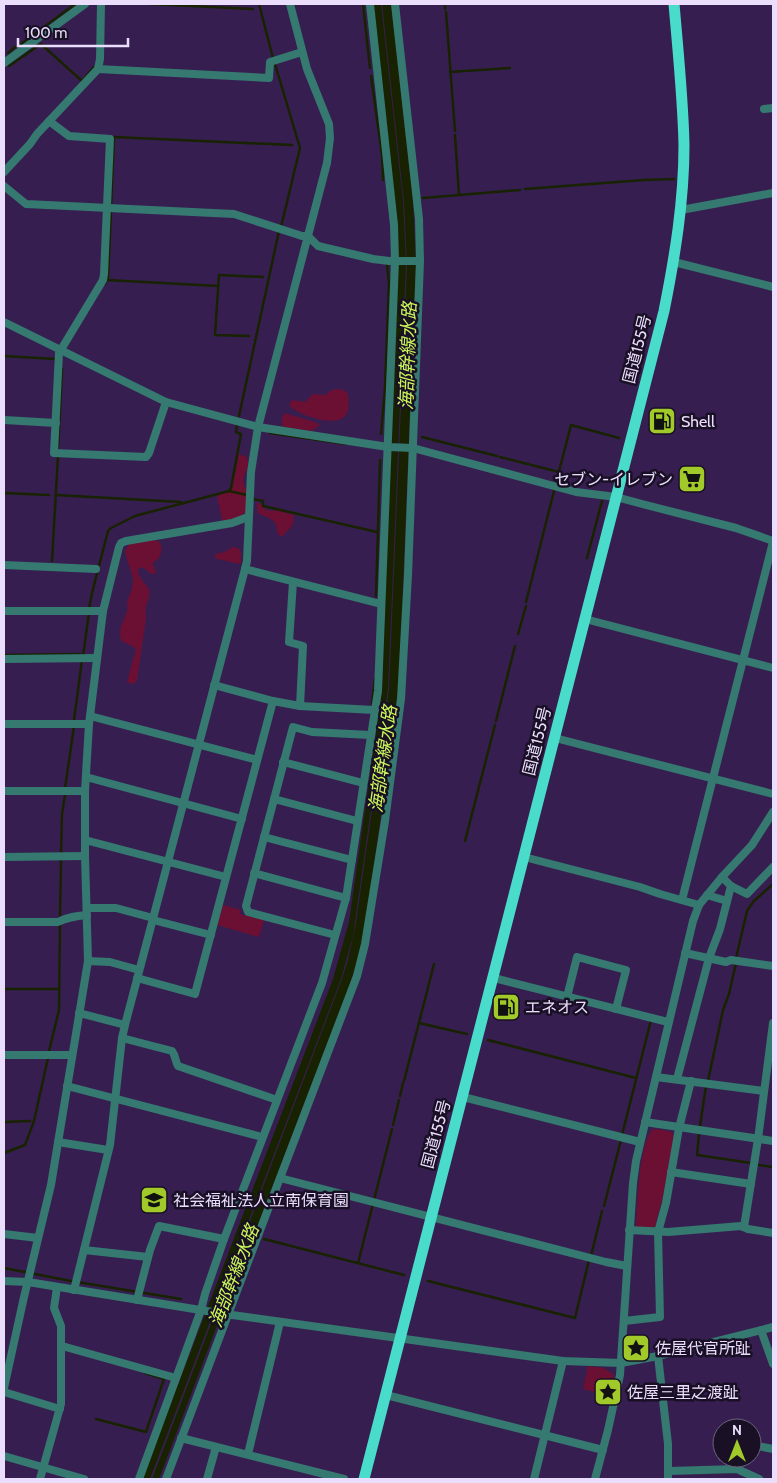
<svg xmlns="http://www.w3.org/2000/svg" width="777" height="1483" font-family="Cabin,'Noto Sans JP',sans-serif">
<rect width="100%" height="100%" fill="#361f50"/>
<g fill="#6b0f33">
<path d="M336,389l8,1 4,4c1,7 2,18 -4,23 -10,10 -47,-2 -55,-12l3,-5 13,2 8,-8 12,1 5,-4z"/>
<path d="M285,413l30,9 4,2v2l-7,5 -29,-4c-2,-5 -2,-9 2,-14z"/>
<path d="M239,454l8,3c5,14 -10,20 0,33l-1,22c-5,6 -17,9 -24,8l-5,-24 15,-7z"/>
<path d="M256,502l6,3 4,5 6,1 5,-1 17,5c-1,16 -4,11 -11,21h-3l-3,-4c1,-13 -10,-14 -19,-19z"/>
<path d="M155,539c8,5 8,10 4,19l-6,5v2l3,7 -1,2h-3l-10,-7 -4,2c-1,9 8,13 11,21 1,7 -1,10 -3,16 -1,4 0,8 0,13l-9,61 -1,2 -3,2 -6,-2 9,-33c-4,-4 -10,-5 -14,-8 -6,-9 3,-22 5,-30 1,-2 0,-5 0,-8 2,-7 6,-15 6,-23 0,-8 -7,-19 -8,-30l5,-7z"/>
<polygon points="232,547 238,548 241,552 241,563 240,564 217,559 215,557 215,554 225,552"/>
<polygon points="223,905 241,910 240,914 264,920 259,937 217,925"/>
<path d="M653,1129h4l15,3 2,5 -11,60 -9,32 -18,-1c1,-19 3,-87 17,-99z"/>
<polygon points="588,1366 604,1368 613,1374 614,1377 610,1396 583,1389"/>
</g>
<g fill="#182200">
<polygon points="373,4 381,4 403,201 406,263 388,689 353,936 341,979 150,1479 142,1479 333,979 349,922 382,690 397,225"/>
<polygon points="382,4 391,4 413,201 416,263 399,685 366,923 362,944 351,981 228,1303 221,1315 159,1479 152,1479 342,979 348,960 356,923 389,690 407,265 404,202"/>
</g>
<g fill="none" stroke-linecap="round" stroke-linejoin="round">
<g stroke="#182200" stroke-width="2.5">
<polyline points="149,4 253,9"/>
<polyline points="259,4 273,58"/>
<polyline points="363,4 370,68"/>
<polyline points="445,4 445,9"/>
<polyline points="446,12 455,131"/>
<polyline points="21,44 75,4"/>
<polyline points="8,53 15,47"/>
<polyline points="275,64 300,148 281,227"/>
<polyline points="9,66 41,44 82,81 94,67"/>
<polyline points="450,72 510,68"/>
<polyline points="371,76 382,155 383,180"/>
<polyline points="455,135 459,195"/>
<polyline points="114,137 292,145"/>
<polyline points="525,189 644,180 674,179"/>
<polyline points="423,198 520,190"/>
<polyline points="111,206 114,137"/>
<polyline points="107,280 218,286"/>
<polyline points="105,284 108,278 111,212"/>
<polyline points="249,336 215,335 219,275 263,277"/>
<polyline points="4,356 55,359"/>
<polyline points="239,416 279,231"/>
<polyline points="270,433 346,444"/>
<polyline points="381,434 385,388 389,283 387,264"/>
<polyline points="422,437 497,456"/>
<polyline points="58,449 62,369"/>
<polyline points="500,457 559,472"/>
<polyline points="556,483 571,425 619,438"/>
<polyline points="229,491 247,495"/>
<polyline points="4,493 49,495"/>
<polyline points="56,495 181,502"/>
<polyline points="253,499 263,501 263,506 377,532"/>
<polyline points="587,558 602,501"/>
<polyline points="52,561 58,456"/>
<polyline points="376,596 380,460"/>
<polyline points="526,602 554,491"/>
<polyline points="89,608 93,589 108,531 111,528 135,516 229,491 231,488 241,434 236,432 237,425"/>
<polyline points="518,634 526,606"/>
<polyline points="4,655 80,654"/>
<polyline points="83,656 89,613"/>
<polyline points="372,704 375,679"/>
<polyline points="74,720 82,660"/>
<polyline points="496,721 515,646"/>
<polyline points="65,788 74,727"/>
<polyline points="465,841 495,725"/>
<polyline points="61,854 62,814 65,795"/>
<polyline points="60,915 61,861"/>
<polyline points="736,958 747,911 753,902 773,884"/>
<polyline points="4,989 59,989"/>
<polyline points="419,1023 467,1034"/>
<polyline points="488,1040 636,1078"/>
<polyline points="49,1051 59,1010 60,924"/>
<polyline points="404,1081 434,964"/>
<polyline points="708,1081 723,1010 729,994 736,963"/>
<polyline points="400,1096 403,1083"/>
<polyline points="4,1122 30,1121"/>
<polyline points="393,1125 399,1100"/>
<polyline points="700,1126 706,1086"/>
<polyline points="699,1134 697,1155 751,1163"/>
<polyline points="622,1135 651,1020"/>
<polyline points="4,1153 25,1145 34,1121 48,1058"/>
<polyline points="759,1165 773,1167"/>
<polyline points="206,1201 228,1206"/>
<polyline points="604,1206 621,1140"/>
<polyline points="264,1239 404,1275"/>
<polyline points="591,1256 602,1211"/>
<polyline points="358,1263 392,1129"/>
<polyline points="4,1268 71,1281 181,1299"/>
<polyline points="428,1281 575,1318 589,1260"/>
<polyline points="96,1419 146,1432 164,1379 145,1373"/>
</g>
<g stroke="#357970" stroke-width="8">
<polyline points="4,63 85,4"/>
<polyline points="98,69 269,78 270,62 302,52"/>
<polyline points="764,109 773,108"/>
<polyline points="49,121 69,136 110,139 104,274 103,280 59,353 54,453 146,457 149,453 166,402"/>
<polyline points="4,172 30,144 37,134 98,69 100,59 101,4"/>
<polyline points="4,186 26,204 234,214 302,236 308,236 318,246 373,259 389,261 420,261"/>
<polyline points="681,210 773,193"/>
<polyline points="674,262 773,287"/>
<polyline points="4,322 166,402 258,427 388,447 413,448 576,492 616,497 646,505 736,528 773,541"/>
<polyline points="4,420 56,423"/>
<polyline points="4,565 96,569"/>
<polyline points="245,569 381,604"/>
<polyline points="293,582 289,642 303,646 300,706"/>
<polyline points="4,611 103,611"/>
<polyline points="585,619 773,668"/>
<polyline points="4,659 96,658"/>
<polyline points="214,685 273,701 300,706 374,710"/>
<polyline points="90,716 257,760"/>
<polyline points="4,724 89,724"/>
<polyline points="555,738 773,794"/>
<polyline points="283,762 363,783"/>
<polyline points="86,777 242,819"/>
<polyline points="4,791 85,791"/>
<polyline points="274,799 357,821"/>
<polyline points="264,837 352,860"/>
<polyline points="85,840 226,877"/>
<polyline points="4,857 85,856"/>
<polyline points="524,857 640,887 660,894 699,905"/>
<polyline points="254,873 346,898"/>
<polyline points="722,877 731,886 747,894 773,867"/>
<polyline points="707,895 727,901"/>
<polyline points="682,900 773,542"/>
<polyline points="87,908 116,908 153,918"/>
<polyline points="153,920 211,935"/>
<path d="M4,922h54c10,-5 18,-6 29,-7"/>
<polyline points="335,935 248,912 246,906 293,727 312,732 370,735"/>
<polyline points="685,953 726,962 731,960 773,966"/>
<polyline points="88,961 110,962 139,970"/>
<polyline points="137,978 195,994 273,701"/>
<polyline points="494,978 668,1022"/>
<polyline points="567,997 577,957 626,970 616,1009"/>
<polyline points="79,1013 125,1025"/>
<path d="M122,1038l50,13c4,5 3,10 6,15l99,34"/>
<polyline points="4,1055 72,1055"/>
<polyline points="656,1077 764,1091"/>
<polyline points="677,1079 709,958 720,929 731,886"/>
<polyline points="67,1086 262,1137"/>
<polyline points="463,1097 640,1142"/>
<polyline points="645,1122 773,1141"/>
<polyline points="58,1142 108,1150"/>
<polyline points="671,1172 751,1184"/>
<polyline points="280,1178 606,1262 627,1266"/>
<polyline points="744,1227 758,1139 773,1023"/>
<polyline points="629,1230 668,1232 741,1226 748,1229 773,1233"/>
<polyline points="4,1234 38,1238"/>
<polyline points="84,1250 148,1257"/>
<polyline points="4,1281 28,1282 225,1314 563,1361 621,1363 658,1356 773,1327"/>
<polyline points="74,1290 110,1145 122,1038 125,1025 245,569 247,561 251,472 258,427 327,163 330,138 329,124 307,69 290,4"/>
<polyline points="137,1300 150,1250 159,1226 224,1239"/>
<polyline points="624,1321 660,1317 658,1232 666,1203 679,1128 691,1081"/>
<polyline points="761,1330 773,1364"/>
<polyline points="62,1346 176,1378"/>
<polyline points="658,1356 668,1444 668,1479"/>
<polyline points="4,1388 24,1297 51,1185 88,961 85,856 85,791 89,724 103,611 119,547 121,543 126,541 232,523 248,517"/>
<polyline points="4,1392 60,1409"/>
<polyline points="386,1395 603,1450"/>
<polyline points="181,1438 344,1479"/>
<polyline points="722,1441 720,1441 722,1457"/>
<polyline points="752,1445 773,1449"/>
<polyline points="248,1454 280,1322"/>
<polyline points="4,1456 84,1479"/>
<polyline points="669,1471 737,1469 759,1479"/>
<polyline points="40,1479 61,1404 61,1326 54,1308 57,1287"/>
<polyline points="139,1479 201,1310 205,1294 224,1239 322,983 346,898 378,691 395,261 394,225 370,4"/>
<path d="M166,1479c63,-168 127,-335 191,-503l8,-32 20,-123 16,-122 7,-124 12,-314 -1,-42 -24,-215"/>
<polyline points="207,1479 216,1447"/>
<polyline points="534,1479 563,1361"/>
<polyline points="595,1479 608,1430 620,1375 633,1183 636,1161 693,921 699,905 722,877 752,845 773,812"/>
</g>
<path stroke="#4adcca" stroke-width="11" d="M364,1479l300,-1168c11,-55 20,-110 20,-166 -1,-47 -6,-94 -10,-141"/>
</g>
<defs>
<g id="fuel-square" transform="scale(1.4375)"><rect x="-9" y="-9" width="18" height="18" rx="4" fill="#a1c929" stroke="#191025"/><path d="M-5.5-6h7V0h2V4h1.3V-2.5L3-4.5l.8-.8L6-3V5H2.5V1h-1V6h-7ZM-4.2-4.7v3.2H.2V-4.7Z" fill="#111"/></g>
<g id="supermarket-square" transform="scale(1.4375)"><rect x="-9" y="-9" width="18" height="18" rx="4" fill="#a1c929" stroke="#191025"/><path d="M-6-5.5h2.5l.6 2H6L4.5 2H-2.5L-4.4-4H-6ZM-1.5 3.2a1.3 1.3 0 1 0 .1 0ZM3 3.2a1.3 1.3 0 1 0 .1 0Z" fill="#111"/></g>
<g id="school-square" transform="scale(1.4375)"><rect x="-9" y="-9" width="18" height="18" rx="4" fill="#a1c929" stroke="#191025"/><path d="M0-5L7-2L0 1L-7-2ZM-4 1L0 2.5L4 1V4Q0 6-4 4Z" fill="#111"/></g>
<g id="sight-square" transform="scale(1.4375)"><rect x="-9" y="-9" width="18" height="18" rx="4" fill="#a1c929" stroke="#191025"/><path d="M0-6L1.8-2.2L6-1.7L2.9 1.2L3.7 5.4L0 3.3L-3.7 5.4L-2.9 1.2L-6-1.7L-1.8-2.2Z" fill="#111"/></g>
</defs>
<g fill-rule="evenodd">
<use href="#fuel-square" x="662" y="421"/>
<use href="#supermarket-square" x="692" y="479"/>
<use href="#fuel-square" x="506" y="1007"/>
<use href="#school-square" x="154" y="1200"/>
<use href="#sight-square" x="636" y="1348"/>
<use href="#sight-square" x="608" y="1392"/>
</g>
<g text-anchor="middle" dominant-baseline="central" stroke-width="5" stroke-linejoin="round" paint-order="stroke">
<g font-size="16" fill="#ebdefd" stroke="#191025">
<text transform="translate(637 349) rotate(-76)">国道155号</text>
<text transform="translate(537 741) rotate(-76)">国道155号</text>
<text transform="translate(436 1134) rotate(-75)">国道155号</text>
</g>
<g font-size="16" fill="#ebdefd" stroke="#191025" text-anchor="start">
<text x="681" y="421">Shell</text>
<text x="673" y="479" text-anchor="end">セブン-イレブン</text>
<text x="525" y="1007">エネオス</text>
<text x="173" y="1200">社会福祉法人立南保育園</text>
<text x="655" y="1348">佐屋代官所趾</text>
<text x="627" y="1392">佐屋三里之渡趾</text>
</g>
<g font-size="18" font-style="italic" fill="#ccf75a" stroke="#191025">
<text transform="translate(408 356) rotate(-88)">海部幹線水路</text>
<text transform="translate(383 759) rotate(-82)">海部幹線水路</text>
<text transform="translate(234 1276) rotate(-69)">海部幹線水路</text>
</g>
</g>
<rect width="777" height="1483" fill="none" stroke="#ebdefd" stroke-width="10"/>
<g transform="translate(737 1443)"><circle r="24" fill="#191025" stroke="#6d627b"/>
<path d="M0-4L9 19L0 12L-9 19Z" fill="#a1c929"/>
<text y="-8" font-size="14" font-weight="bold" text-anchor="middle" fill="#ebdefd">N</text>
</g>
<path d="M18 38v8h110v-8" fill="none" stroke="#ebdefd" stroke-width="2.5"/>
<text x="25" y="38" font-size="15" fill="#ebdefd" stroke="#191025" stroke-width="4" paint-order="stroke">100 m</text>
</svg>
